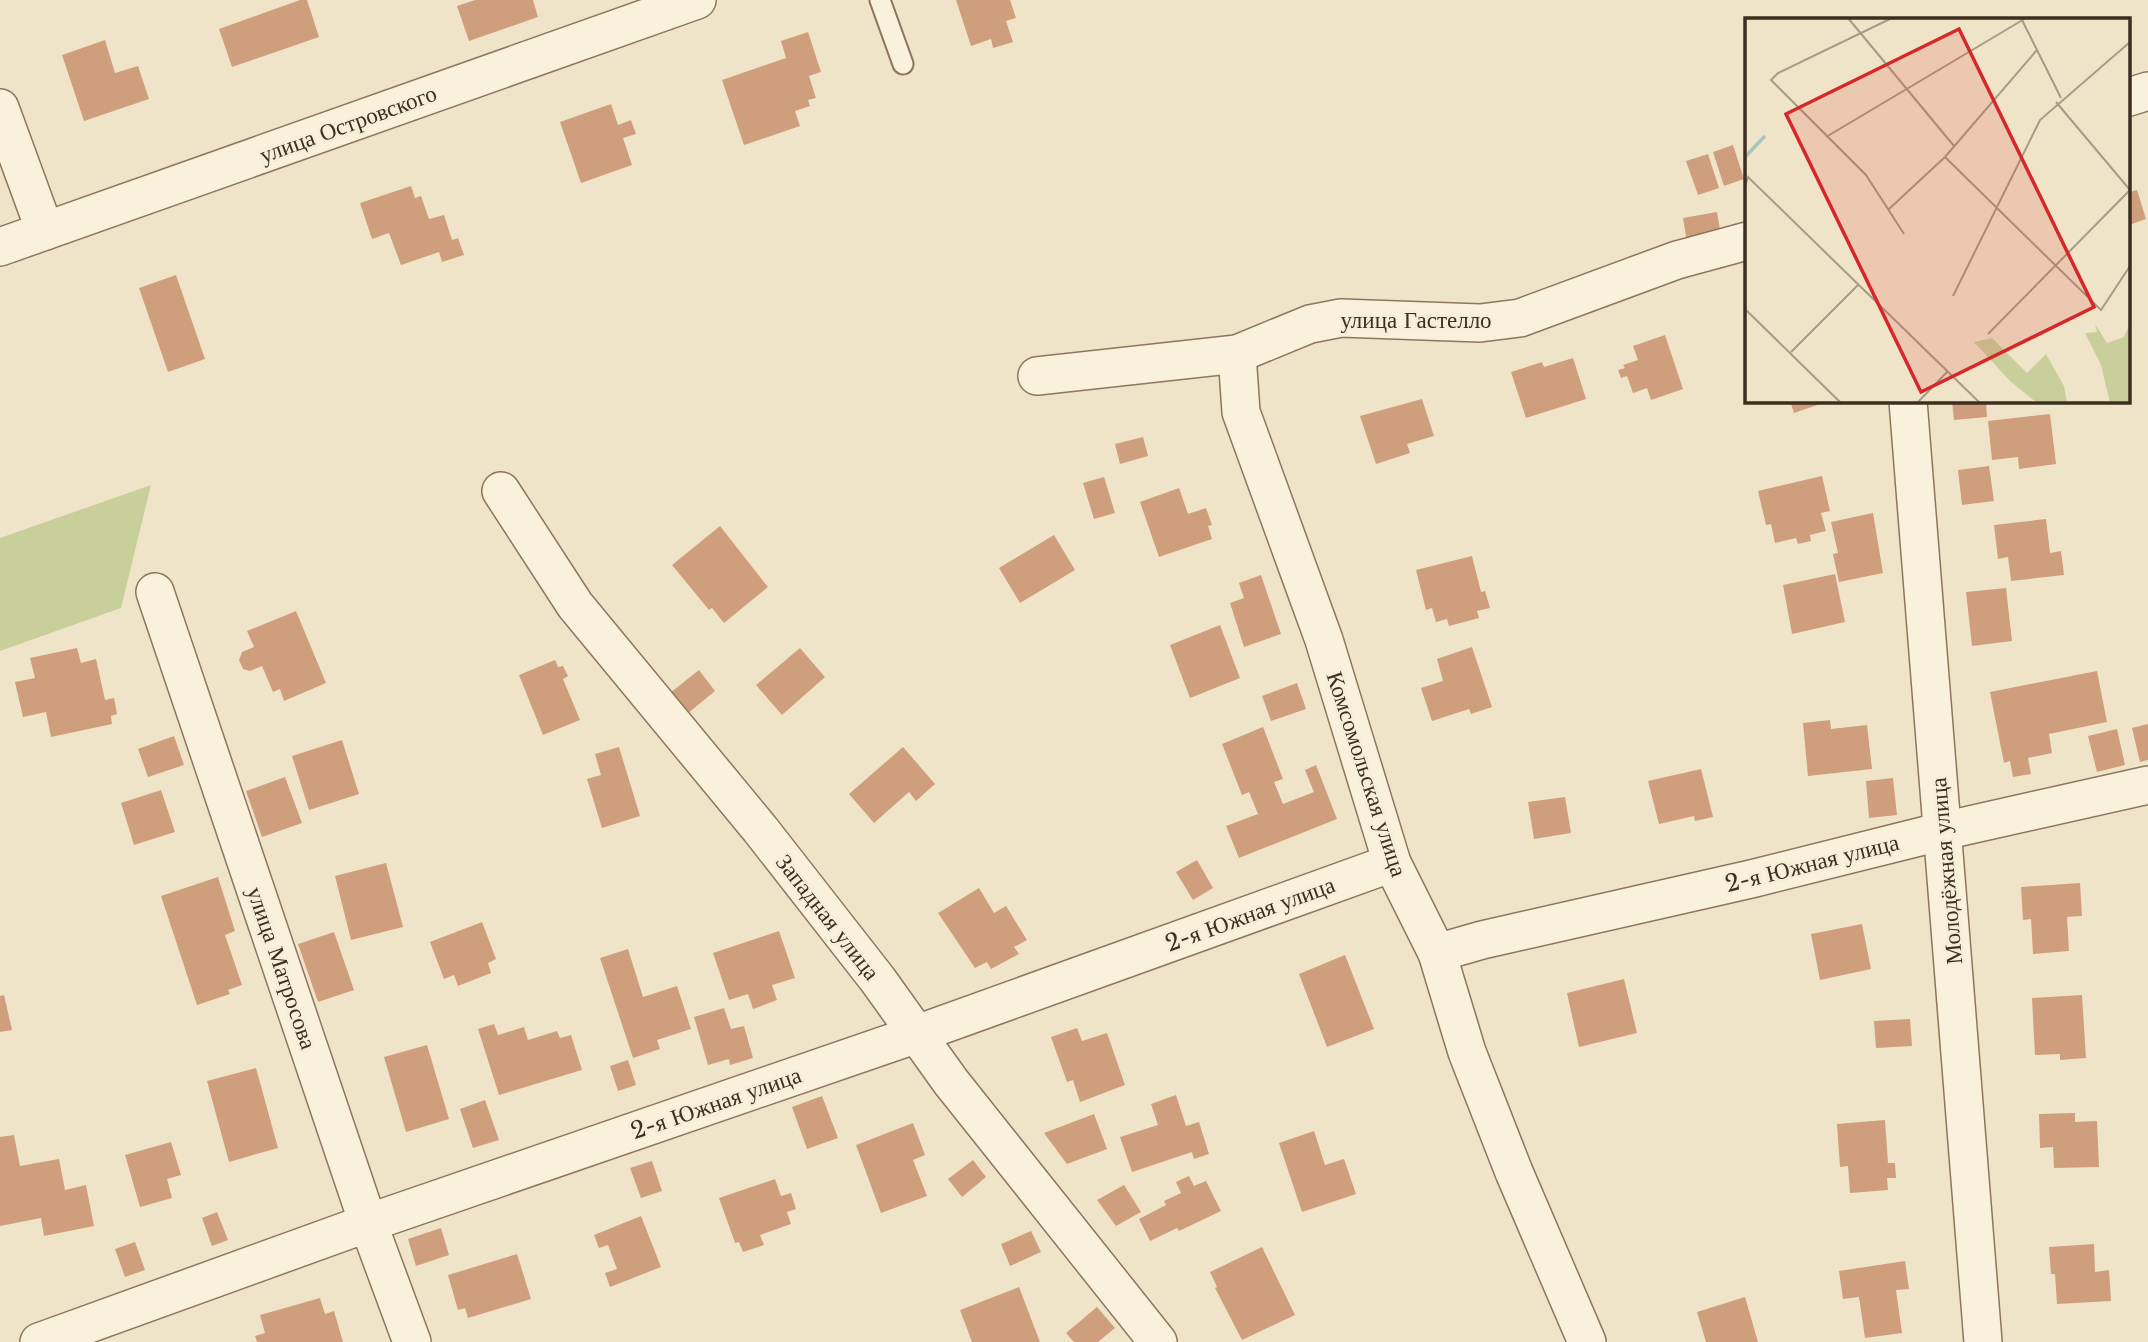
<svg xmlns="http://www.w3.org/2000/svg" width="2148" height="1342" font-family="'Libre Baskerville',serif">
<rect width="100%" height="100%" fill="#f0e4c8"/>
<polygon fill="#c9cf9b" points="151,485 121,608 0,651 0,538"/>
<g fill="#cf9f7d">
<polygon points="300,0 307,0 319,37 232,67 219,29"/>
<polygon points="475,0 533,0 538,17 469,41 457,6"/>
<polygon points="956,0 1010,0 1016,18 1006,21 1013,42 993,48 991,39 971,46"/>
<polygon points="808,32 821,72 809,76 816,98 808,100 810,106 795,111 800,126 744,145 722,80 786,58 781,41"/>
<polygon points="105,40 115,73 138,66 149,99 84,121 62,55"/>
<polygon points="611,104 618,125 631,120 636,134 623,138 632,165 581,183 560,122"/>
<polygon points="1733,145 1744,179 1724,186 1713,152"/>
<polygon points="1708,154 1719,188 1698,195 1686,161"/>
<polygon points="411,186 415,198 421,196 429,219 444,215 452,240 458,238 464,255 442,262 439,252 401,265 389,233 372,239 360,203"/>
<polygon points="2137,190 2146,219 2129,225 2129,192"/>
<polygon points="1717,212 1721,236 1687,242 1683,218"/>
<polygon points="176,275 205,359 168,372 139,288"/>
<polygon points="1665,335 1683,389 1651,400 1647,388 1633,393 1627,376 1621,378 1618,370 1625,368 1623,365 1638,360 1633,346"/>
<polygon points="1573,358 1586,399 1526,418 1511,372 1542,362 1544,367"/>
<polygon points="1422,399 1434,436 1407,444 1410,453 1376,464 1360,416"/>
<polygon points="1790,401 1829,401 1794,413"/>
<polygon points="1952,401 1986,401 1987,417 1954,420"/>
<polygon points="2050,414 2056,464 2019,469 2018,457 1992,460 1988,421"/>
<polygon points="1143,437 1148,456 1120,464 1115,444"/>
<polygon points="1989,466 1994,501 1962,505 1958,470"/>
<polygon points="1822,476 1830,511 1821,513 1826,531 1810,535 1811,541 1798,544 1796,538 1775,543 1771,524 1766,525 1758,491"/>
<polygon points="1104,477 1115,513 1094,519 1083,483"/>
<polygon points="1179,488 1188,514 1206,508 1212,525 1208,526 1212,539 1159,557 1140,502"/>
<polygon points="1873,513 1883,573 1839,582 1833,554 1838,553 1831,522"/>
<polygon points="2046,519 2050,553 2061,551 2064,575 2011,581 2008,557 1998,559 1994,525"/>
<polygon points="720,526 768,587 724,623 712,608 709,610 672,565"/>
<polygon points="1054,535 1075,570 1020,603 999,568"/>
<polygon points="1472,556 1481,592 1485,591 1490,608 1477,611 1479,618 1449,626 1447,619 1436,622 1432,608 1426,610 1416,570"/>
<polygon points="1835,574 1845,622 1792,634 1783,585"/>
<polygon points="1261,575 1281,634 1244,647 1230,603 1244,598 1239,583"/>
<polygon points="2006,588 2012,641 1972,646 1966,592"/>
<polygon points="296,611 326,683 284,701 280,689 273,692 262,666 250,671 243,669 239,660 242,652 254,647 247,631"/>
<polygon points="1220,625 1240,678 1190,698 1170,645"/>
<polygon points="1472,647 1492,707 1471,714 1469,709 1432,721 1421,688 1443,681 1437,659"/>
<polygon points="77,648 81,663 96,659 105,700 114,698 117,714 111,716 112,724 51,737 46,712 23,717 15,682 35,678 30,658"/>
<polygon points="800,648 825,677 782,715 756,685"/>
<polygon points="555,660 558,667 563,666 568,676 563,679 580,720 543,735 519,675"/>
<polygon points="699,670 715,691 687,714 670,693"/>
<polygon points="2097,671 2107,722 2049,734 2052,753 2028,758 2031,774 2013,777 2010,761 2004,763 1990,692"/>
<polygon points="1297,683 1306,709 1271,721 1262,696"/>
<polygon points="1830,720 1831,729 1867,725 1872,769 1808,776 1803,723"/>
<polygon points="2148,724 2148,760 2140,762 2132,728"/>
<polygon points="1263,727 1283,779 1274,782 1283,804 1314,792 1305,770 1316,765 1337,819 1239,858 1226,826 1258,814 1249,792 1242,795 1222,744"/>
<polygon points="2117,729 2125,765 2097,772 2088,736"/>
<polygon points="174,736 184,765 148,777 138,749"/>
<polygon points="342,740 359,794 309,810 292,756"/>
<polygon points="619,747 640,816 602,828 587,779 601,775 595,754"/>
<polygon points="903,747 935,784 916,801 909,792 874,823 849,794"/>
<polygon points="1701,769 1713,817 1695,821 1694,816 1659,824 1648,781"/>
<polygon points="285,777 302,823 262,837 246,791"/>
<polygon points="1893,778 1897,815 1869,818 1866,781"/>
<polygon points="161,790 175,832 134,845 121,803"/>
<polygon points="1565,797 1571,833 1534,839 1528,802"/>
<polygon points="1197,860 1213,888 1193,900 1176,872"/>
<polygon points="386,863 403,927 351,940 335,876"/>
<polygon points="218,877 235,931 225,935 242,985 228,990 230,994 197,1005 161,896"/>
<polygon points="2080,883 2082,916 2067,917 2069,951 2033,954 2031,919 2023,920 2021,887"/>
<polygon points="979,888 994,913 1006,906 1027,940 1014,947 1019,954 991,969 987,962 975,968 938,913"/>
<polygon points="482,922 496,959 488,963 491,973 458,986 454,975 444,979 430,942"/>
<polygon points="1862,924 1871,969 1820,980 1811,934"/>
<polygon points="779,931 795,978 772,985 777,1000 753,1009 748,994 729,1000 713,953"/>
<polygon points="334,932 354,990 318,1002 298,944"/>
<polygon points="628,949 643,997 677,986 691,1029 657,1040 660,1049 633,1058 600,958"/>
<polygon points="1345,955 1374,1029 1327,1047 1299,974"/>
<polygon points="1624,979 1637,1033 1579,1047 1567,993"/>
<polygon points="4,995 12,1030 0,1032 0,996"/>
<polygon points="2082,995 2086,1058 2060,1060 2060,1054 2035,1055 2032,998"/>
<polygon points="724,1008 731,1029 744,1026 753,1058 730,1065 729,1059 708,1065 694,1017"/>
<polygon points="1910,1019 1912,1046 1876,1048 1874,1021"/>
<polygon points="494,1024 498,1035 524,1027 528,1040 557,1031 560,1038 571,1035 582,1070 499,1095 478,1029"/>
<polygon points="1077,1028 1082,1041 1107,1033 1125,1085 1080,1102 1073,1080 1067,1082 1051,1037"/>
<polygon points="427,1045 449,1119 406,1132 384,1057"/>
<polygon points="628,1060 636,1085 618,1091 610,1066"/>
<polygon points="256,1068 278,1148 229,1162 207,1081"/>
<polygon points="1176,1095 1186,1126 1199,1122 1209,1154 1194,1159 1192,1152 1132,1172 1120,1137 1158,1125 1151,1104"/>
<polygon points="822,1096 838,1138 807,1149 792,1107"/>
<polygon points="485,1100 499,1140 473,1148 460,1109"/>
<polygon points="2075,1113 2075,1122 2097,1121 2099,1167 2054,1168 2053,1147 2040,1148 2039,1114"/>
<polygon points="1094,1114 1107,1149 1067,1164 1044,1133"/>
<polygon points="1885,1120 1888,1163 1895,1163 1896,1178 1887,1178 1888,1190 1850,1193 1848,1166 1840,1167 1837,1124"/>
<polygon points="913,1123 925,1155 913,1160 927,1196 881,1213 856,1145"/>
<polygon points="1314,1131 1325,1165 1344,1159 1356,1194 1302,1212 1279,1143"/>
<polygon points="14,1135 20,1166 59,1159 65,1190 86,1185 94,1226 44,1236 41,1218 0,1226 0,1137"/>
<polygon points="171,1142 181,1175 167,1179 172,1198 140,1207 125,1155"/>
<polygon points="973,1160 986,1177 962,1197 948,1179"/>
<polygon points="652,1161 662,1191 641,1198 630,1168"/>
<polygon points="1189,1176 1194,1186 1206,1181 1221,1211 1179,1231 1177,1228 1150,1241 1139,1219 1166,1205 1164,1201 1181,1193 1176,1182"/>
<polygon points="775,1179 781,1196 791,1193 796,1209 787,1212 791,1224 760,1235 764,1245 743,1252 739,1242 735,1243 719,1198"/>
<polygon points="1124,1185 1141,1212 1116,1226 1097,1200"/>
<polygon points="217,1212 228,1240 212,1246 202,1218"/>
<polygon points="641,1216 661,1267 610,1287 605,1273 617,1269 608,1245 599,1248 594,1235"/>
<polygon points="441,1228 449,1255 416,1266 408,1239"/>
<polygon points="1031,1231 1041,1252 1010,1266 1001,1244"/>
<polygon points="135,1242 145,1270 125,1277 115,1249"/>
<polygon points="2094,1244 2095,1272 2109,1270 2111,1301 2057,1304 2055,1274 2051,1274 2049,1247"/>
<polygon points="1262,1247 1295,1315 1242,1340 1215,1288 1217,1287 1210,1272"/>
<polygon points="517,1254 531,1299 468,1318 465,1308 458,1310 448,1275"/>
<polygon points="1905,1261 1909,1289 1896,1290 1902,1333 1865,1338 1859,1297 1843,1299 1839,1271"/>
<polygon points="1019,1287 1040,1342 972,1342 960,1310"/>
<polygon points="1745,1297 1758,1342 1706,1342 1697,1312"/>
<polygon points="320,1298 325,1314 334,1311 343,1342 257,1342 255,1336 265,1333 260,1315"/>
<polygon points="1097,1307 1115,1328 1098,1342 1074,1342 1066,1333"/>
</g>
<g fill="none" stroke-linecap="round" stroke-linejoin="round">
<g stroke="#8d765c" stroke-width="23">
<polyline id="lane" points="880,0 903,64"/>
</g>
<g stroke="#8d765c" stroke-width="40">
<g id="street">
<polyline points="2129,97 2148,91"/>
<polyline points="0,108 45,231"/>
<polyline points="0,247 697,0"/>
<polyline points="1237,354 1241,412 1324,640 1392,863 1437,953 1467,1052 1514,1172 1587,1342"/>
<polyline points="1037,376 1237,354 1310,324 1341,318 1480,323 1520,318 1677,260 1747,241"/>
<polyline points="1908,401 1983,1342"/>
<polyline points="501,491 575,605 760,829 878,980 951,1082 1158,1342"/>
<polyline points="155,592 368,1223 412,1342"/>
<polyline points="1437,953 1482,940 1751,879 1943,831 2148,785"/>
<polyline points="39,1342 368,1223 917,1034 1392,863"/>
</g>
</g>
<use href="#lane" stroke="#faf1dc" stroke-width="19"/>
<use href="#street" stroke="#faf1dc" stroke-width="37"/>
</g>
<g text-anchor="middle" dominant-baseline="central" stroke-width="6" stroke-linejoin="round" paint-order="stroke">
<g font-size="23" fill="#3d2e20" stroke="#f7eed8">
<text transform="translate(348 124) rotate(-20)">улица Островского</text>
<text x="1416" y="320">улица Гастелло</text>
<text transform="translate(1367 774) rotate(72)">Комсомольская улица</text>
<text transform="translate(1812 863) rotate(-14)">2-я Южная улица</text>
<text transform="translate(1946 871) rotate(-95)">Молодёжная улица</text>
<text transform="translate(1250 914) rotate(-20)">2-я Южная улица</text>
<text transform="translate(828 917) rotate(52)">Западная улица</text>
<text transform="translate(282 968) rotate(71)">улица Матросова</text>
<text transform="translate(716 1103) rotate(-19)">2-я Южная улица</text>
</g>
</g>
<g transform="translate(1745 18)">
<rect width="385" height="385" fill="#f0e4c8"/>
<path d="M385,305v80h-20l-9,-38 -16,-32 12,-1 -2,-8 12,19 17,-6zM247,320l35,35 19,-19 18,32 3,17h-30l-27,-22 -36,-39z" fill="#c9cf9b"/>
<path fill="none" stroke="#a9c4bc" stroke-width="3.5" d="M0,139l20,-21"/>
<path fill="none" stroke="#a89b85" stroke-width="2" d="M103,0l106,128M147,0l-114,55 -7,7 95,95 38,59M276,0l40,80M311,84l74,88M81,119l200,-119M200,139l156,153 29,-44M0,169l3,-10 232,226M144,191l56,-52 92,-107M208,278l87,-176 90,-78M0,291l96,94M243,316l142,-144M46,334l68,-68M172,385l31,-32"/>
<path fill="#d62828" fill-opacity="0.15" stroke="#d62828" stroke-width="3.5" d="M214,11l135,278 -173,85 -135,-278z"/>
<rect width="385" height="385" fill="none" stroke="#3d2e20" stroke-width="3.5"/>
</g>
</svg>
